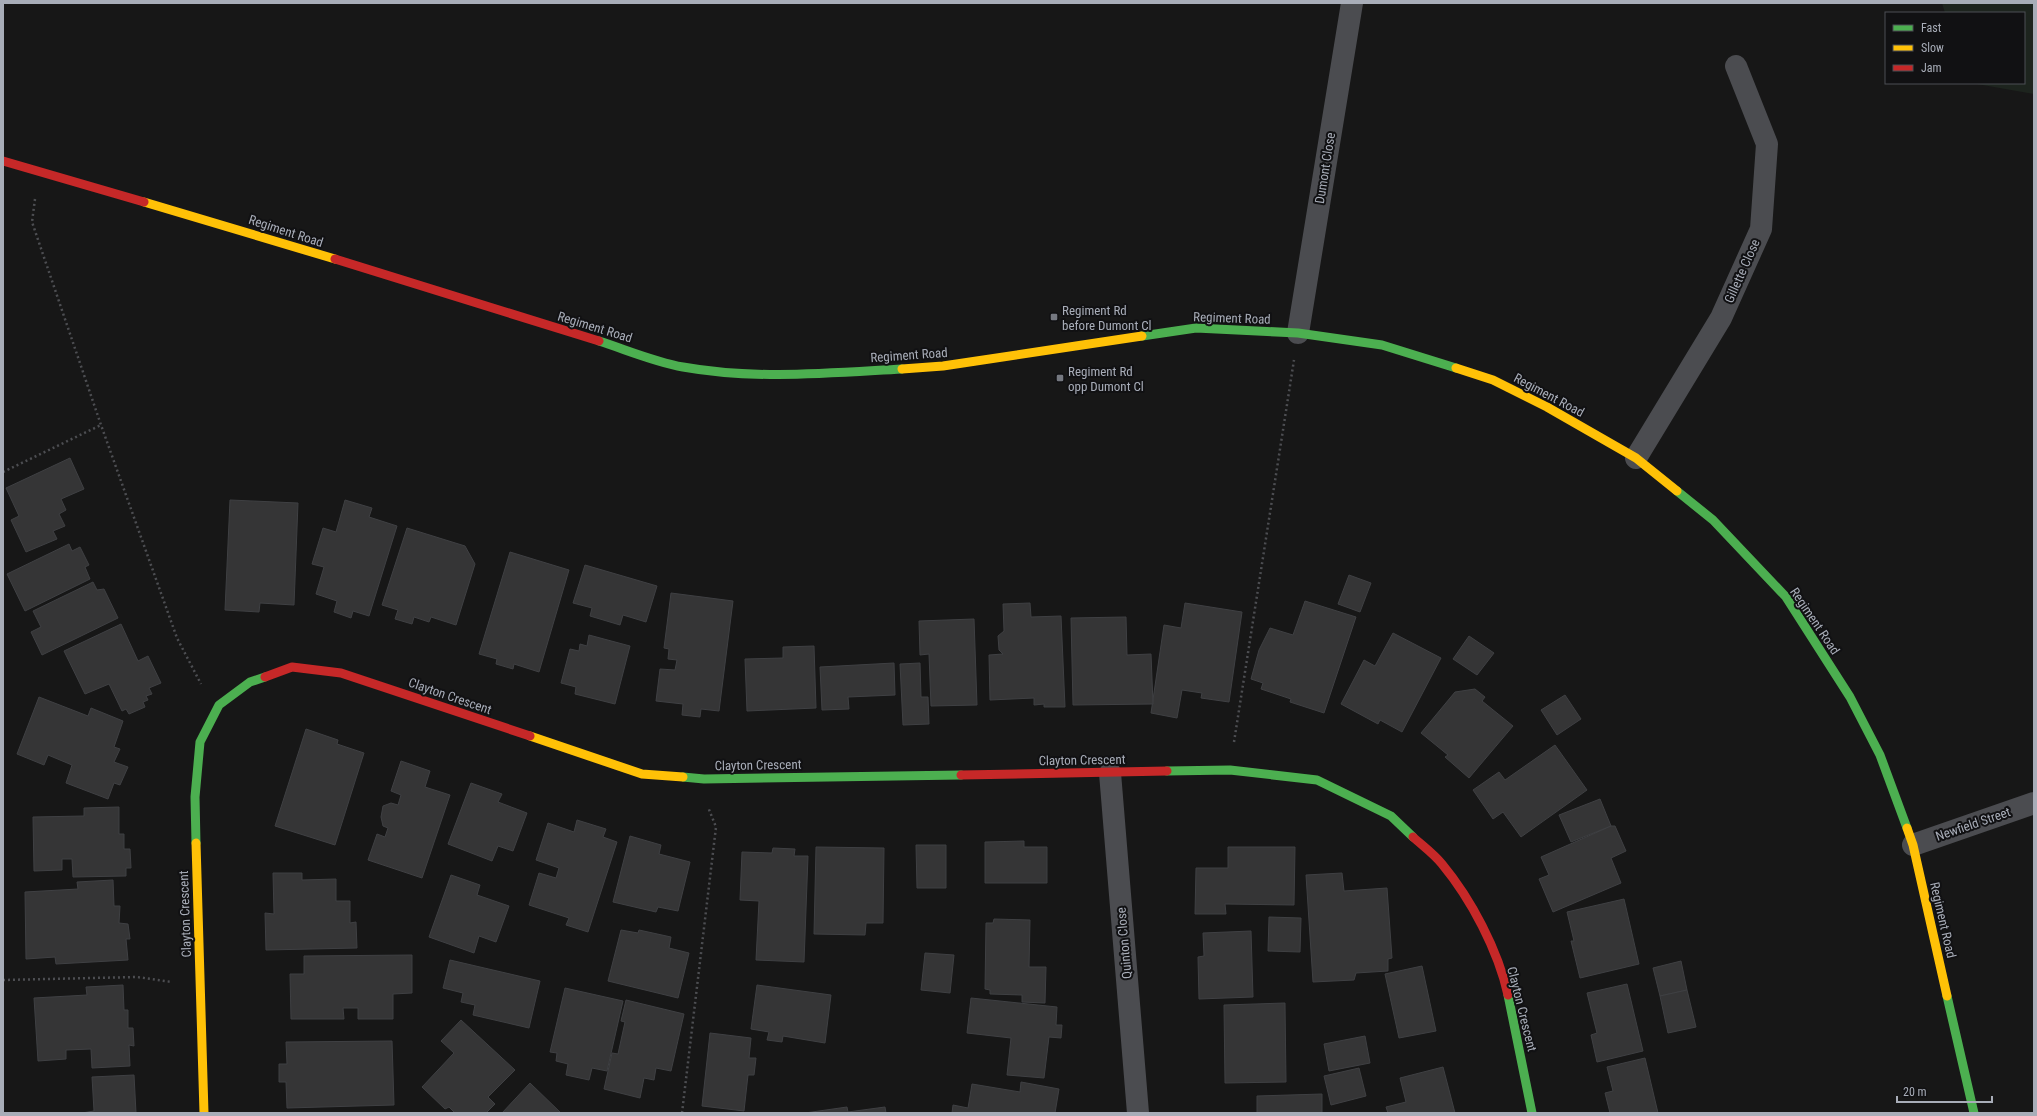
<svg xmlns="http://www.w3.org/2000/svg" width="2037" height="1116" font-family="'Roboto Condensed',sans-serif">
<rect width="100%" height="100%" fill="#171717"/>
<polygon fill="#1d241e" points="1942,3 2034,3 2034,94 1971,83 2024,83 2024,13 1945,13"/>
<g fill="#353536" stroke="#3f4043">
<polygon points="70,458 84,489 61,499 66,510 59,514 65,526 53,531 57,539 26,552 11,520 19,516 6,488"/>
<polygon points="230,500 298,503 294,605 260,603 259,612 225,610"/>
<polygon points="345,500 372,508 369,517 397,526 369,616 353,611 351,618 334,612 337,601 316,594 324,567 312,564 323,528 336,532"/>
<polygon points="407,528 465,546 475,564 456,625 431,617 429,622 414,617 412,624 395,619 398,610 382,605"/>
<polygon points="69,544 72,551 80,547 89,565 85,567 90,579 25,611 7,574"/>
<polygon points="510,552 569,570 539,672 514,664 513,669 496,664 497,659 479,654"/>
<polygon points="585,565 657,586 646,622 623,615 620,625 590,616 592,608 573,603"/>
<polygon points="1349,575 1371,583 1360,612 1338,604"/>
<polygon points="93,582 97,590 104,589 118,618 42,655 31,632 41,627 33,611"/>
<polygon points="671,593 733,601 719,711 701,709 700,717 682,715 683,704 656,701 660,669 675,670 677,660 668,659 669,649 664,648"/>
<polygon points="1305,601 1356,617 1324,713 1290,702 1291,699 1261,689 1263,683 1251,679 1259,650 1270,628 1293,635"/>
<polygon points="1030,603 1031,617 1061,616 1065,707 1044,707 1044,704 1034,705 1034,698 990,700 989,655 1003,654 999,650 998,636 1004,631 1003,604"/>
<polygon points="1185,603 1242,612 1229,702 1201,698 1202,693 1182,690 1177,718 1151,713 1164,625 1181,628"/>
<polygon points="1126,617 1127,655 1151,654 1153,704 1073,705 1071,618"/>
<polygon points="974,619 977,705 931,706 929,654 920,655 919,621"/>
<polygon points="121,624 138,661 148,656 161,683 149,688 152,694 146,696 148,700 143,702 145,707 129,714 126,709 122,711 109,684 85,694 64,651"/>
<polygon points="1393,633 1441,658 1402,732 1380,720 1378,724 1341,704 1364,660 1375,666"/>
<polygon points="589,635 630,646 615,704 575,694 576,687 561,683 570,649 579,651 580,644 587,646"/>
<polygon points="1469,636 1494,653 1477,675 1453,659"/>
<polygon points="814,646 816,708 747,711 745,659 783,658 783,647"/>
<polygon points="894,663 895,695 848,697 849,709 822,710 820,667"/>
<polygon points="920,663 921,697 928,697 929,724 903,725 900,664"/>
<polygon points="1475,689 1485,697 1482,701 1513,726 1469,778 1445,757 1448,755 1421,733 1455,692"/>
<polygon points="1565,695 1581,719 1557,735 1541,710"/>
<polygon points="39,697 88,716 91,708 123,721 114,747 120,749 114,762 128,767 120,785 114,783 108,799 66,783 72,765 48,755 44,765 17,754"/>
<polygon points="306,729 338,740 337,744 364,753 335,845 275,826"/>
<polygon points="1555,745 1587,790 1521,837 1503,812 1493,819 1473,790 1499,772 1505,780"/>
<polygon points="401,761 430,771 425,787 450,795 422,878 368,860 377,834 385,837 388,828 383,826 381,817 383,806 391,803 398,805 401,795 391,791"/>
<polygon points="471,783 502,794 498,802 527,813 513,851 498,846 492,861 448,844"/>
<polygon points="1600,799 1611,826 1571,842 1559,815"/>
<polygon points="119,807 119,834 124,834 124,849 130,849 131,868 126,868 126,876 73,877 72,859 62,859 62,870 34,871 33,817 84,816 84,808"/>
<polygon points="577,820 606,829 603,837 617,842 588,932 566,925 569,918 529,905 539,873 556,878 559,868 536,860 548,823 574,832"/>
<polygon points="1611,826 1615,826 1626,851 1611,858 1621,883 1553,912 1539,879 1549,875 1541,857"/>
<polygon points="630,836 661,845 659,854 690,862 678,911 658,907 656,912 613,902"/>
<polygon points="1024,841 1024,847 1047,847 1047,883 985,883 985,842"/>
<polygon points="916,845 946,845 946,888 917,888"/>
<polygon points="816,847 884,848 883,923 866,923 865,935 814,934"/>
<polygon points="1228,847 1295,847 1294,905 1225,904 1226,914 1195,914 1196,868 1228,868"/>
<polygon points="773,848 795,849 794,856 808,856 804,962 756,960 759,901 740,900 742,852 772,853"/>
<polygon points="273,873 302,873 302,880 336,879 336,901 350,901 350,923 356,922 357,948 266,950 265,913 274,914"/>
<polygon points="1342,873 1344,891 1387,888 1392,958 1388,959 1388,971 1356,973 1354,980 1313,982 1306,875"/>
<polygon points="451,875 480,885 477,895 509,906 496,942 479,936 474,953 429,937"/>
<polygon points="113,880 114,906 120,906 119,923 128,924 130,939 126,939 128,960 56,964 55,957 26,959 25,892 78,889 77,882"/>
<polygon points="1624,899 1639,964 1580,978 1571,941 1574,941 1567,912"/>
<polygon points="1269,917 1301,918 1300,952 1268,951"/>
<polygon points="994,919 1030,920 1029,967 1046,967 1045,1003 1022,1002 1022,995 990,994 990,990 985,989 986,923 993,923"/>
<polygon points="621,930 638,933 639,930 671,937 669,948 689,953 678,998 608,981"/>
<polygon points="1251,931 1253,997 1199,999 1198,957 1204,956 1203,933"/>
<polygon points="925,953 954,955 950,993 921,990"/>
<polygon points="412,955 412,993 393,994 393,1019 358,1019 358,1008 343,1008 344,1019 291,1019 290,974 304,974 304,956"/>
<polygon points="450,960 540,981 529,1028 473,1015 475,1005 461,1002 463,993 443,988"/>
<polygon points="1681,961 1687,990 1660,996 1653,968"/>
<polygon points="1422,966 1436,1031 1399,1038 1385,974"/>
<polygon points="1627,984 1643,1051 1597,1062 1591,1035 1597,1033 1587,993"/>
<polygon points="123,985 124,1010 128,1010 128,1028 133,1028 134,1046 129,1045 130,1066 92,1068 91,1049 66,1050 66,1059 38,1061 34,998 87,995 86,987"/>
<polygon points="757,985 831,995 825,1043 783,1036 782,1042 767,1040 769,1032 751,1029"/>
<polygon points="565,988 623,1001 607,1071 592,1068 589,1080 566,1075 568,1064 556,1061 557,1053 550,1052"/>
<polygon points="1687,990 1696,1027 1668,1033 1660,996"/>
<polygon points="971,998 1057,1007 1056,1025 1062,1025 1061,1038 1049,1037 1044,1078 1007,1075 1011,1038 967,1033"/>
<polygon points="626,1000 684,1014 671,1071 656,1068 654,1080 644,1078 640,1098 604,1089 612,1053 618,1054 625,1022 621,1021"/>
<polygon points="1285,1003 1286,1082 1225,1083 1224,1005"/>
<polygon points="461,1020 515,1070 488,1097 495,1104 486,1113 455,1113 449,1107 445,1109 422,1087 454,1053 441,1041"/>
<polygon points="710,1033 751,1038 749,1058 756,1058 754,1075 748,1075 744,1111 702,1106"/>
<polygon points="1365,1036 1370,1063 1329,1071 1324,1044"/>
<polygon points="392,1041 394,1105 287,1108 286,1082 279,1082 279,1064 287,1064 286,1042"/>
<polygon points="1645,1058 1658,1113 1610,1113 1605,1093 1613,1091 1607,1067"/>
<polygon points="1443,1067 1455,1113 1388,1113 1386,1107 1406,1102 1400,1078"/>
<polygon points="1359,1068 1366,1096 1331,1105 1324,1076"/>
<polygon points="134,1075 136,1113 82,1113 94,1111 92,1077"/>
<polygon points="1021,1082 1059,1089 1055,1113 952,1113 953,1105 968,1108 972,1084 1020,1092"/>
<polygon points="530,1083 561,1113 502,1113"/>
<polygon points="1322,1094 1322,1113 1257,1113 1257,1096"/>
<polygon points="847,1107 848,1112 885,1107 886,1113 805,1113"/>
</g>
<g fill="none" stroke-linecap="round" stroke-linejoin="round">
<g stroke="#4d4e52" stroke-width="2.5" stroke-dasharray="2 3" stroke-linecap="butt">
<polyline points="35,199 32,222 101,425 177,638 201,684"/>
<polyline points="3,472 101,425"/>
<polyline points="1234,742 1294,360"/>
<polyline points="3,980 137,977 172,982"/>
<polyline points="682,1113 716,827 708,807"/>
</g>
<g stroke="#4b4c50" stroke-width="22">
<polyline points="1298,333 1352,3"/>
<polyline points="1636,458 1721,318 1761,229 1767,144 1736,66"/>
<polyline points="1110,773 1138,1113"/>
<polyline points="1913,845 2034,803"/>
</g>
<g stroke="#4caf50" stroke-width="9">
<polyline points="1142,336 1196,328 1298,333 1382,345 1456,368"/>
<path d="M599,341c28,9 56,21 84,26 72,13 147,6 219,2"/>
<polyline points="1677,491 1713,520 1786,597 1850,697 1880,755 1907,828"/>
<polyline points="1167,771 1230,770 1317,780 1391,816 1413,837"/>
<polyline points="683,777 704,779 961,775"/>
<polyline points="196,843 195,797 200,742 219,705 250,682 265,677"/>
<polyline points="1508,995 1532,1113"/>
<polyline points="1947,996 1974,1113"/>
</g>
<g stroke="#ffc107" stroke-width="9">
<polyline points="144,202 335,259"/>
<polyline points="1456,368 1493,380 1547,407 1636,458 1677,491"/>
<polyline points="902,369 943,366 1142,336"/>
<polyline points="530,736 642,774 683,777"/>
<polyline points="1907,828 1913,845 1947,996"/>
<polyline points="196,843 204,1113"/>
</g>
<g stroke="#c62828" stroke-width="9">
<polyline points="3,161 144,202"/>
<polyline points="335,259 599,341"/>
<polyline points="265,677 292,667 341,673 530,736"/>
<polyline points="961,775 1167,771"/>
<path d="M1413,837c10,9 21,17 29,27 29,35 56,86 66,131"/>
</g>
</g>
<g fill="#757880" stroke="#111113" stroke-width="1.5">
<rect x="1050" y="313" width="8" height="8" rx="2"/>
<rect x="1056" y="374" width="8" height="8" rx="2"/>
</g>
<g text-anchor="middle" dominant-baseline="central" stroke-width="4" stroke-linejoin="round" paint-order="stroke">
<g font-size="13" fill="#a8adb8" stroke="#111113">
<text transform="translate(1325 168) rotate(-81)">Dumont Close</text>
<text transform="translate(286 231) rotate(18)">Regiment Road</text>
<text transform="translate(1742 271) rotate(-66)">Gillette Close</text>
<text transform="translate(1232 318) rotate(2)">Regiment Road</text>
<text transform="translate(595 327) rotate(17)">Regiment Road</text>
<text transform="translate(909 355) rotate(-4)">Regiment Road</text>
<text transform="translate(1549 395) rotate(28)">Regiment Road</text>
<text transform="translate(1815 621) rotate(56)">Regiment Road</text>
<text transform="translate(450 696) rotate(19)">Clayton Crescent</text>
<text transform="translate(1082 760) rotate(-1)">Clayton Crescent</text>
<text transform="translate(758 765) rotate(-1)">Clayton Crescent</text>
<text transform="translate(1973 824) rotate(-19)">Newfield Street</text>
<text transform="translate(185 914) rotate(-92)">Clayton Crescent</text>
<text transform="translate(1943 920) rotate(77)">Regiment Road</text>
<text transform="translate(1124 943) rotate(-95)">Quinton Close</text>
<text transform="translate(1522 1009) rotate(76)">Clayton Crescent</text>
</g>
<g font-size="13" fill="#a8adb8" stroke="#111113" text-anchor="start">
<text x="1062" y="310">Regiment Rd<tspan x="1062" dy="15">before Dumont Cl</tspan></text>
<text x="1068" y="371">Regiment Rd<tspan x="1068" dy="15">opp Dumont Cl</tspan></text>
</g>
</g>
<rect width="2037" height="1116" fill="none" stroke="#a8adb8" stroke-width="8"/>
<rect x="1885" y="12" width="140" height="72" fill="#111113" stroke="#4d4f55"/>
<rect x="1893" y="25" width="20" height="6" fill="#4caf50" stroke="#4d4f55"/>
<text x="1921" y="32" font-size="12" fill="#a8adb8">Fast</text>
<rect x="1893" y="45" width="20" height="6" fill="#ffc107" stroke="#4d4f55"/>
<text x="1921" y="52" font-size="12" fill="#a8adb8">Slow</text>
<rect x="1893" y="65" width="20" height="6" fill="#c62828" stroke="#4d4f55"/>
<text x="1921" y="72" font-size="12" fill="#a8adb8">Jam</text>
<path d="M1897 1096v6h95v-6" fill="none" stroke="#a8adb8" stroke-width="2"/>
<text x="1903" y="1096" font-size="12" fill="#a8adb8" stroke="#111113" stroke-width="3" paint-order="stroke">20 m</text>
</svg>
